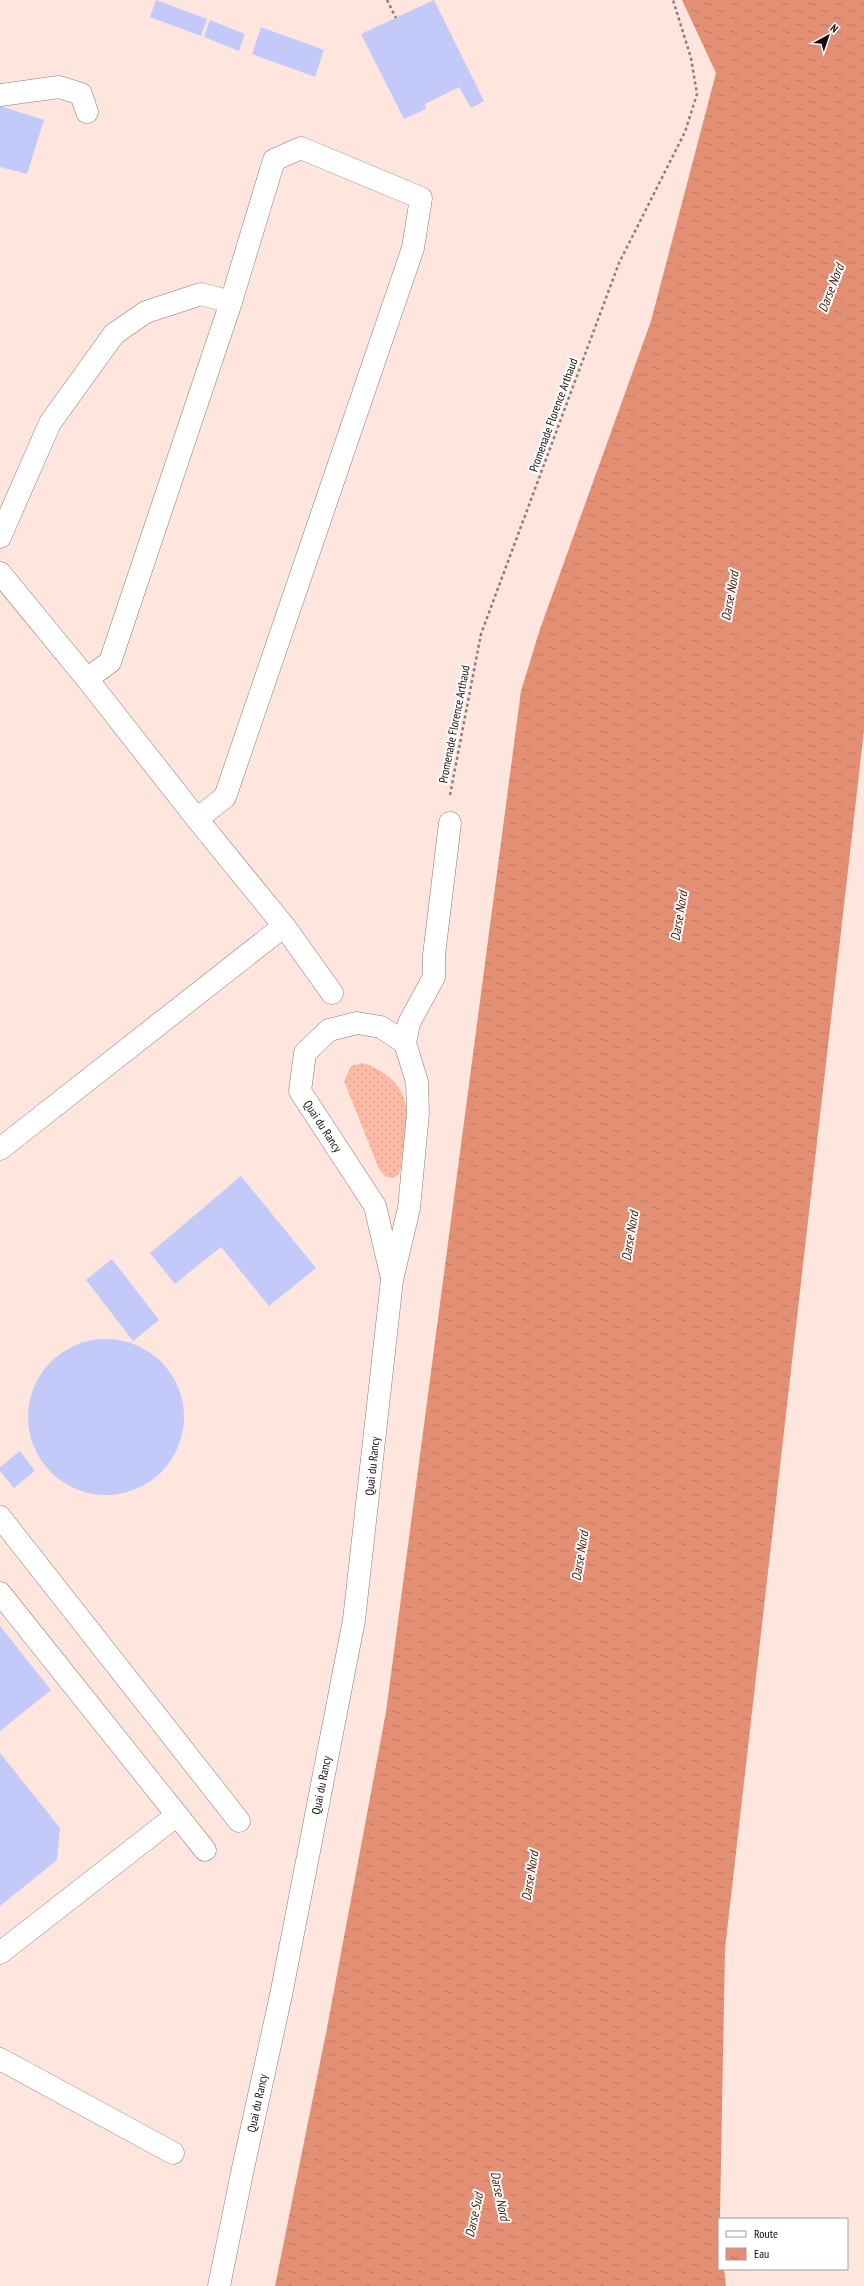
<svg xmlns="http://www.w3.org/2000/svg" width="864" height="2286" font-family="'PT Sans Narrow',sans-serif">
<defs>
<pattern id="grass-dots" width="8" height="8" patternUnits="userSpaceOnUse"><rect width="8" height="8" fill="#fcbaa5"/><path d="M2 2h.1M6 6h.1" fill="none" stroke="#d79f8d" stroke-width="1.8" stroke-linecap="round"/></pattern>
<pattern id="water-ripples" width="26" height="14" patternUnits="userSpaceOnUse"><rect width="26" height="14" fill="#e28f74"/><path d="M2 4q2-2 4 0t4 0M15 11q2-2 4 0t4 0" fill="none" stroke="#c17a63"/></pattern>
</defs>
<rect width="100%" height="100%" fill="#fee6df"/>
<path fill="url(#grass-dots)" d="M363,1063c19,6 40,21 43,43 2,16 -4,45 -5,62l-2,6 -6,4 -7,-1 -7,-8 -35,-88 7,-15z"/>
<polygon fill="url(#water-ripples)" points="682,0 864,0 864,730 725,1949 719,2269 724,2269 726,2286 275,2286 327,2028 386,1712 521,691 540,629 651,321 716,73"/>
<g fill="#c3caf9">
<polygon points="156,0 207,19 201,36 150,17"/>
<polygon points="434,0 484,101 471,108 459,87 425,104 426,109 404,119 361,34"/>
<polygon points="210,20 245,34 239,51 204,37"/>
<polygon points="261,27 324,50 315,77 252,54"/>
<polygon points="0,106 44,120 27,174 0,167"/>
<polygon points="241,1176 316,1268 269,1306 221,1247 175,1284 150,1253"/>
<polygon points="112,1259 159,1320 133,1341 86,1280"/>
<circle cx="106" cy="1417" r="78"/>
<polygon points="20,1451 35,1471 14,1488 0,1471 0,1467"/>
<polygon points="0,1626 51,1690 0,1731"/>
<polygon points="0,1753 60,1828 57,1860 0,1906"/>
</g>
<g fill="none" stroke-linecap="round" stroke-linejoin="round">
<g stroke="#8e7972" stroke-width="23">
<g id="minor">
<polyline points="0,95 59,87 81,94 87,112"/>
<polygon points="301,148 421,198 413,248 225,797 197,819 87,679 110,662 231,302 274,160"/>
<polyline points="0,537 50,423 114,334 146,312 201,294 231,302"/>
<polyline points="0,573 87,679"/>
<polyline points="284,926 332,993"/>
<polyline points="0,1149 284,926 197,819"/>
<polyline points="391,1274 375,1206 300,1091 305,1053 329,1030 357,1023 381,1027 405,1043"/>
<polyline points="0,1517 239,1821"/>
<polyline points="0,1593 205,1850"/>
<polyline points="0,1953 177,1815"/>
<polyline points="0,2059 173,2153"/>
<polyline points="219,2286 242,2173 281,1995 354,1620 392,1280 409,1208 418,1113 417,1082 405,1043 409,1023 434,977 434,955 450,823"/>
</g>
</g>
<g stroke="#8d7c78" stroke-width="2.5" stroke-dasharray="3 3" stroke-linecap="butt">
<polyline points="387,0 396,18"/>
<polyline points="450,795 481,634 619,263 685,132 697,94 691,58 673,0"/>
</g>
<use href="#minor" stroke="#fff" stroke-width="22"/>
</g>
<g text-anchor="middle" dominant-baseline="central" stroke-width="4" stroke-linejoin="round" paint-order="stroke">
<g font-size="12" fill="#130b09" stroke="#fff">
<text transform="translate(553 415) rotate(-70)">Promenade Florence Arthaud</text>
<text transform="translate(454 724) rotate(-79)">Promenade Florence Arthaud</text>
<text transform="translate(323 1126) rotate(57)">Quai du Rancy</text>
<text transform="translate(372 1466) rotate(-84)">Quai du Rancy</text>
<text transform="translate(321 1785) rotate(-79)">Quai du Rancy</text>
<text transform="translate(257 2103) rotate(-78)">Quai du Rancy</text>
</g>
<g font-size="13" font-style="italic" fill="#491604" stroke="#fff">
<text transform="translate(831 288) rotate(-69)">Darse Nord</text>
<text transform="translate(730 596) rotate(-80)">Darse Nord</text>
<text transform="translate(679 916) rotate(-81)">Darse Nord</text>
<text transform="translate(630 1236) rotate(-81)">Darse Nord</text>
<text transform="translate(580 1556) rotate(-81)">Darse Nord</text>
<text transform="translate(530 1876) rotate(-81)">Darse Nord</text>
<text transform="translate(500 2196) rotate(78)">Darse Nord</text>
<text transform="translate(474 2215) rotate(-78)">Darse Sud</text>
</g>
</g>
<rect x="718" y="2218" width="130" height="52" fill="#ffffff" stroke="#a19d9d"/>
<rect x="726" y="2231" width="20" height="6" fill="#ffffff" stroke="#a19d9d"/>
<text x="754" y="2238" font-size="12" fill="#130b09">Route</text>
<rect x="726" y="2248" width="20" height="12" fill="url(#water-ripples)" stroke="#a19d9d"/>
<text x="754" y="2258" font-size="12" fill="#130b09">Eau</text>
<g transform="translate(828 36) rotate(40)" stroke="#ffffff" stroke-width="3" paint-order="stroke">
<path d="M0-3L7 15L0 10L-7 15Z" fill="#130b09"/>
<text y="-6" font-size="11" font-weight="bold" text-anchor="middle" fill="#130b09">N</text>
</g>
</svg>
